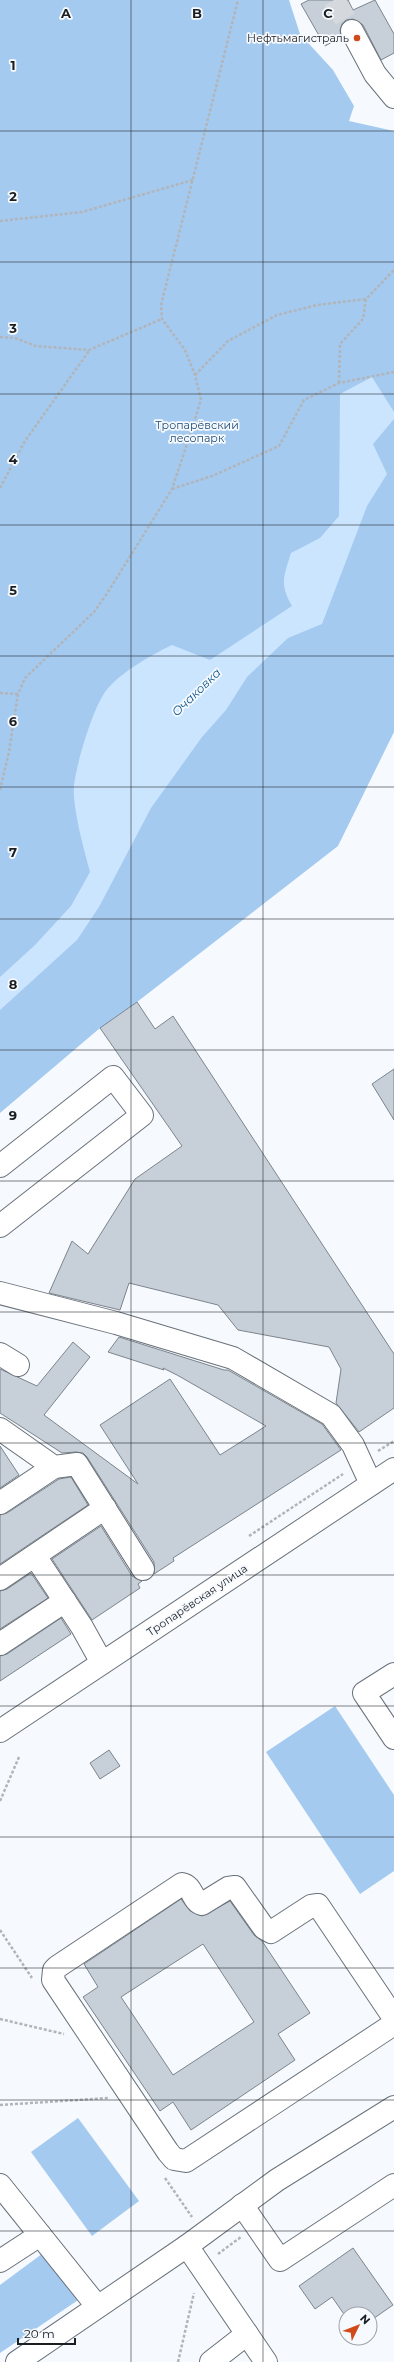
<svg xmlns="http://www.w3.org/2000/svg" width="394" height="2362" font-family="Montserrat,sans-serif">
<rect width="100%" height="100%" fill="#f6fafe"/>
<g fill="#a4caf0">
<polygon points="0,0 289,0 300,34 333,70 354,106 349,121 394,131 394,732 338,846 137,1002 100,1028 0,1113"/>
<polygon points="335,1706 394,1795 394,1871 360,1894 266,1752"/>
<polygon points="78,2118 139,2201 92,2236 31,2152"/>
<polygon points="50,2248 87,2294 0,2353 0,2285"/>
</g>
<path fill="#cbe5fe" d="M372,377l22,35v7l-21,25 14,30 -20,32 -45,118 -34,14 -41,39 -21,33 -24,27 -51,71 -52,99 -22,33 -77,70v-33l35,-32 36,-39 19,-34c-6,-23 -18,-65 -16,-87 3,-23 18,-74 31,-93 14,-19 46,-37 67,-47l38,15 82,-54c-13,-22 -8,-30 -1,-53l29,-15 19,-22 1,-122z"/>
<g fill="#c7d0d9" stroke="#7c848d" fill-rule="evenodd">
<polygon points="309,0 348,0 353,10 375,0 394,34 394,53 381,60 363,25 353,19 346,20 342,24 340,30 341,37 325,46 301,4"/>
<polygon points="137,1002 155,1029 173,1016 394,1354 394,1408 359,1432 336,1403 341,1369 329,1347 238,1330 218,1305 129,1283 120,1310 49,1293 72,1241 88,1254 135,1179 182,1146 100,1028"/>
<polygon points="394,1069 394,1120 372,1084"/>
<polygon points="119,1337 224,1370 228,1370 322,1424 341,1450 173,1558 174,1561 154,1574 154,1562 87,1457 83,1453 76,1452 62,1453 0,1413 0,1369 37,1386 73,1342 90,1357 44,1415 138,1484 100,1425 170,1379 220,1455 266,1426 177,1375 163,1368 164,1370 108,1352"/>
<polygon points="0,1446 19,1475 0,1488"/>
<polygon points="71,1477 88,1505 0,1564 0,1515 7,1513 59,1479"/>
<polygon points="101,1526 132,1576 142,1581 138,1584 140,1588 92,1620 52,1559"/>
<polygon points="31,1573 48,1598 0,1629 0,1591 7,1589"/>
<polygon points="61,1618 71,1634 0,1681 0,1656 7,1654"/>
<polygon points="109,1750 120,1766 100,1779 90,1763"/>
<path d="M181,1899l9,12 12,5 28,-15 24,34 8,6 48,72 -32,21 17,26 -104,70 -18,-28 -13,9 -77,-114 15,-10 -14,-23zM203,1944l51,78 -81,53 -52,-78z"/>
<polygon points="353,2248 393,2305 370,2321 370,2314 346,2314 346,2317 332,2297 315,2309 299,2286"/>
</g>
<g fill="none" stroke-linecap="round" stroke-linejoin="round">
<polyline stroke="#d5d9dd" stroke-width="22" stroke-dasharray="22 11" stroke-linecap="butt" points="334,0 352,31"/>
<g stroke="#6a727a" stroke-width="24">
<g id="minor">
<polyline points="352,31 375,74 394,97"/>
<polyline points="0,1166 113,1077 142,1115 0,1226"/>
<polyline points="0,1293 116,1323 233,1358 331,1415 353,1445 371,1484"/>
<polyline points="0,1354 18,1365"/>
<polyline points="0,1429 54,1467 77,1464 143,1569"/>
<polyline points="0,1503 54,1467"/>
<polyline points="35,1556 82,1627 102,1663"/>
<polyline points="0,1579 105,1508"/>
<polyline points="0,1644 65,1601"/>
<polyline points="394,1674 364,1693 394,1738"/>
<polyline points="0,1731 394,1469"/>
<path d="M394,2018l-76,-113 -7,1 -40,26 -7,-4 -29,-41 -7,1 -26,16c-10,-3 -9,-18 -20,-20l-125,83 -3,3 -1,10 115,172 6,7 12,2 208,-137"/>
<polyline points="0,2185 97,2306"/>
<polyline points="242,2205 280,2260 394,2185"/>
<polyline points="187,2246 266,2362"/>
<polyline points="0,2261 40,2235"/>
<polyline points="17,2362 187,2246 277,2180 394,2107"/>
<polyline points="211,2362 247,2334"/>
</g>
</g>
<g stroke="#b1b5b9" stroke-width="2.5" stroke-dasharray="3 2" stroke-linecap="butt">
<polyline points="0,221 82,212 193,180"/>
<polyline points="0,337 15,338 36,346 89,350 162,319"/>
<polyline points="195,375 228,341 277,315 317,305 366,299"/>
<polyline points="339,383 340,344 363,319 366,299 394,270"/>
<polyline points="0,488 25,441 89,351"/>
<polyline points="172,489 212,476 279,446 304,400 339,383 394,372"/>
<polyline points="0,693 18,694"/>
<polyline points="0,790 9,752 18,694 25,678 94,612 106,595 172,489 186,447 201,400 195,375 185,350 162,319 161,305 238,0"/>
<polyline points="378,1451 394,1441"/>
<polyline points="249,1536 343,1474"/>
<polyline points="0,1801 19,1757"/>
<polyline points="0,1930 32,1978"/>
<polyline points="0,2019 64,2034"/>
<polyline points="0,2105 108,2098"/>
<polyline points="165,2178 192,2217"/>
<polyline points="218,2254 241,2237"/>
<polyline points="178,2362 194,2293"/>
</g>
<use href="#minor" stroke="#fff" stroke-width="22"/>
</g>
<path fill="none" stroke="#1a1e21" stroke-width="1" stroke-opacity="0.55" d="M131,0v2362M263,0v2362M0,131h394M0,262h394M0,394h394M0,525h394M0,656h394M0,787h394M0,919h394M0,1050h394M0,1181h394M0,1312h394M0,1443h394M0,1575h394M0,1706h394M0,1837h394M0,1968h394M0,2100h394M0,2231h394"/>
<circle fill="#d14a18" stroke="#f6fafe" stroke-width="1.5" cx="357" cy="38" r="4"/>
<g text-anchor="middle" dominant-baseline="central" stroke-width="3.5" stroke-linejoin="round" paint-order="stroke">
<g font-size="11" fill="#1a1e21" stroke="#f6fafe" text-anchor="end">
<text x="349" y="38">Нефтьмагистраль</text>
</g>
<g font-size="11" fill="#1c4a73" stroke="#f6fafe">
<text x="197" y="425">Тропарёвский<tspan x="197" dy="13">лесопарк</tspan></text>
</g>
<g font-size="11" fill="#1a1e21" stroke="#f6fafe">
<text transform="translate(197 1600) rotate(-34)">Тропарёвская улица</text>
</g>
<g font-size="12" font-style="italic" fill="#135a93" stroke="#f6fafe">
<text transform="translate(196 692) rotate(-44)">Очаковка</text>
</g>
</g>
<g font-size="13" text-anchor="middle" font-weight="bold" fill="#1a1e21" stroke="#f6fafe" stroke-width="3.5" stroke-linejoin="round" paint-order="stroke">
<text x="66" y="18">A</text>
<text x="197" y="18">B</text>
<text x="328" y="18">C</text>
<text x="13" y="70">1</text>
<text x="13" y="201">2</text>
<text x="13" y="333">3</text>
<text x="13" y="464">4</text>
<text x="13" y="595">5</text>
<text x="13" y="726">6</text>
<text x="13" y="857">7</text>
<text x="13" y="989">8</text>
<text x="13" y="1120">9</text>
</g>
<g transform="translate(358 2326) rotate(47)"><circle r="19" fill="#f6fafe" stroke="#9ea2a6"/>
<path d="M0-3L7 15L0 10L-7 15Z" fill="#d14a18"/>
<text y="-6" font-size="11" font-weight="bold" text-anchor="middle" fill="#1a1e21">N</text>
</g>
<path d="M18 2338v6h57v-6" fill="none" stroke="#1a1e21" stroke-width="2"/>
<text x="24" y="2338" font-size="12" fill="#1a1e21" stroke="#f6fafe" stroke-width="3" paint-order="stroke">20 m</text>
</svg>
